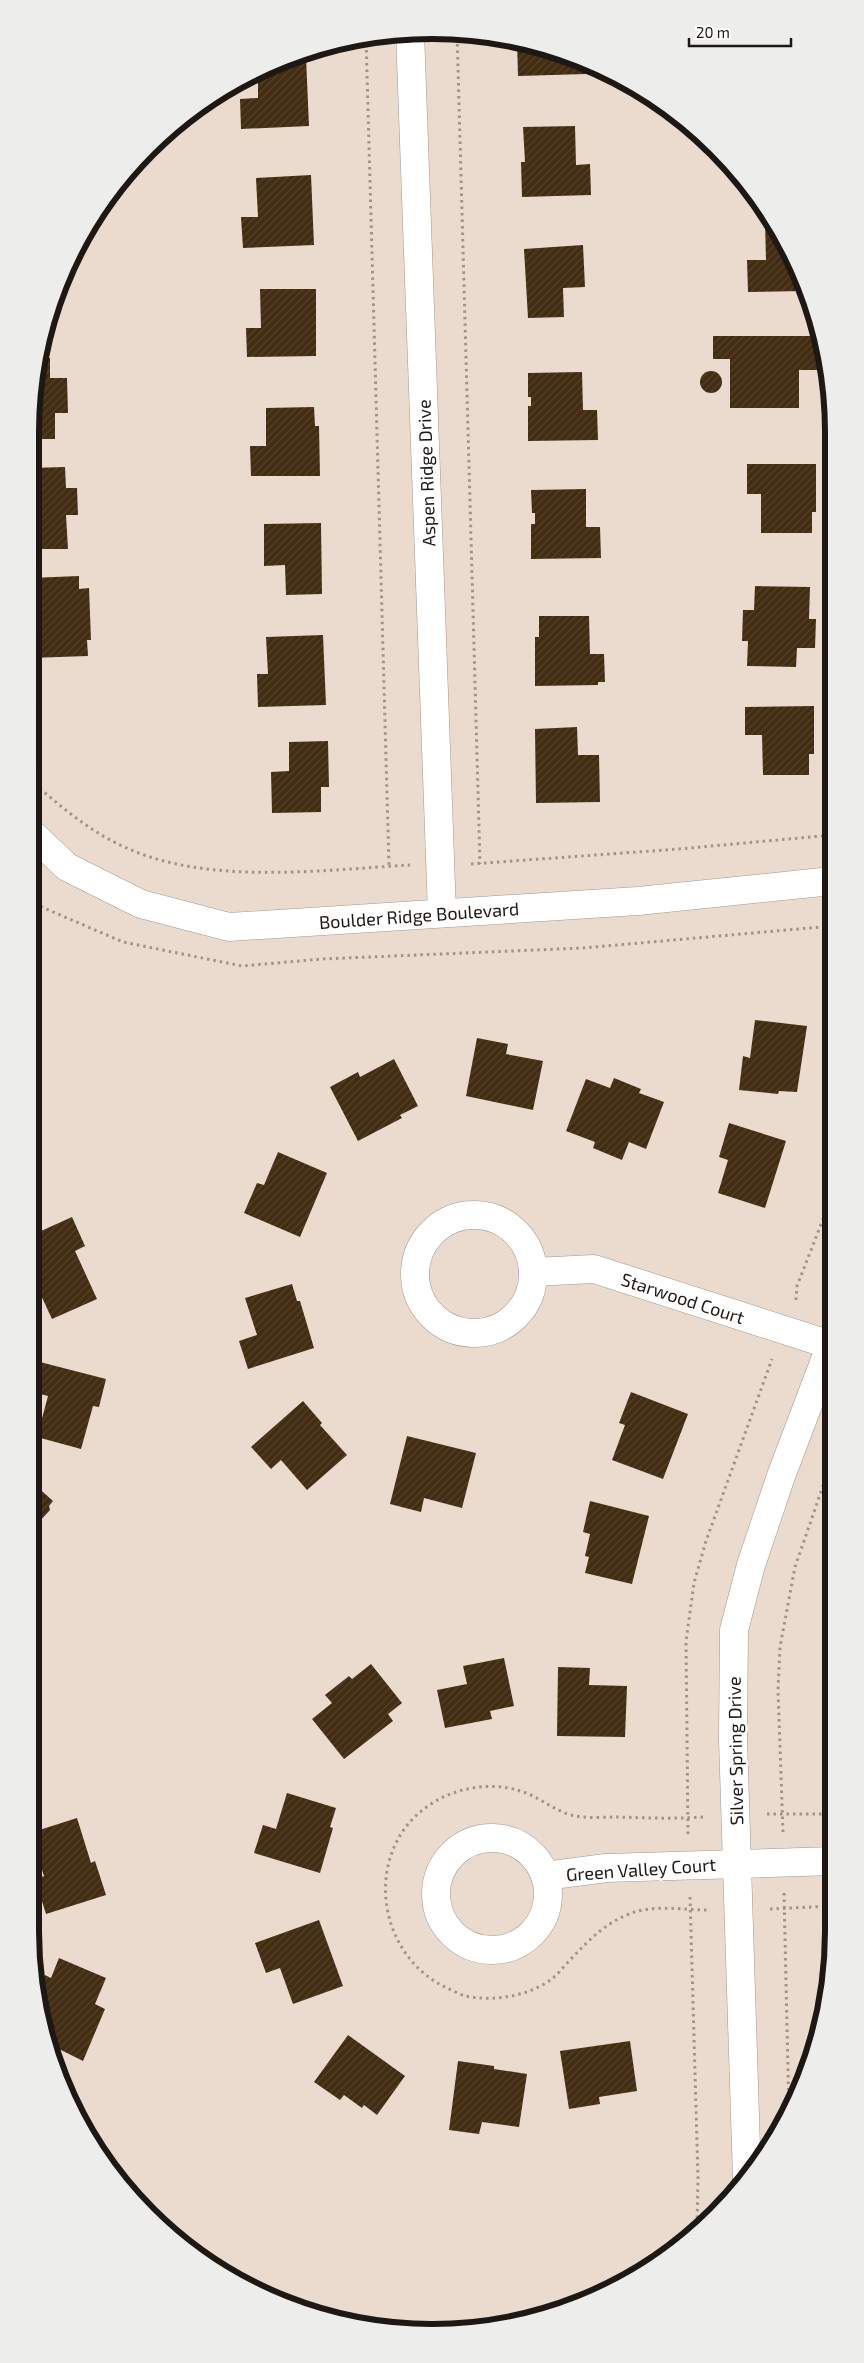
<svg xmlns="http://www.w3.org/2000/svg" width="864" height="2363" font-family="'Exo 2',sans-serif">
<defs>
<pattern id="building-hatch" width="6" height="6" patternUnits="userSpaceOnUse" patternTransform="scale(1.25)"><rect width="6" height="6" fill="#422c12"/><path d="M-1 1l2-2M0 6l6-6M5 7l2-2" fill="none" stroke="#54412b"/></pattern>
</defs>
<rect width="100%" height="100%" fill="#ebdbcf"/>
<g fill="url(#building-hatch)">
<polygon points="517,41 536,44 586,66 586,74 518,76"/>
<polygon points="306,57 309,126 241,129 240,99 258,98 258,72 288,58"/>
<polygon points="575,126 576,165 590,164 591,195 522,197 521,162 525,162 523,127"/>
<polygon points="311,175 314,245 243,248 241,217 258,217 256,178"/>
<polygon points="765,222 771,222 793,254 804,291 748,292 747,260 766,260"/>
<polygon points="583,245 585,287 563,288 564,317 528,318 524,249"/>
<polygon points="260,289 316,289 316,356 247,357 246,328 261,328"/>
<polygon points="54,301 55,323 46,323"/>
<polygon points="713,336 817,336 817,370 799,370 799,408 730,408 730,359 713,359"/>
<polygon points="40,358 50,358 50,378 67,378 68,413 55,413 55,439 30,439"/>
<circle cx="711" cy="382" r="11"/>
<polygon points="582,372 583,410 597,410 598,440 528,441 528,406 531,406 531,397 528,397 528,373"/>
<polygon points="314,407 315,426 319,426 320,476 251,476 250,446 266,446 266,408"/>
<polygon points="747,464 816,464 816,512 812,512 812,533 761,533 761,494 747,494"/>
<polygon points="65,467 66,488 77,488 78,515 66,515 68,549 36,549 37,555 30,555 30,468"/>
<polygon points="586,489 586,527 600,527 601,558 531,559 531,524 535,524 535,513 532,513 531,490"/>
<polygon points="321,523 322,594 286,595 285,565 264,566 264,524"/>
<polygon points="79,576 79,589 89,588 91,640 87,640 88,656 30,658 30,578"/>
<polygon points="755,586 810,587 809,619 816,619 815,648 797,648 796,667 747,666 748,641 742,641 743,610 754,610"/>
<polygon points="539,616 589,616 590,654 604,654 605,682 598,682 598,685 535,686 535,637 539,637"/>
<polygon points="323,635 326,705 258,707 257,674 268,674 266,637"/>
<polygon points="814,706 814,754 809,754 809,775 763,775 762,735 745,735 745,707"/>
<polygon points="577,727 578,755 599,755 600,802 536,803 535,729"/>
<polygon points="328,741 329,787 321,787 321,812 272,813 271,772 289,771 289,742"/>
<polygon points="755,1020 807,1026 797,1092 779,1091 778,1094 739,1090 743,1056 750,1058"/>
<polygon points="477,1038 508,1044 506,1054 543,1061 533,1110 466,1096"/>
<polygon points="394,1059 418,1106 400,1115 402,1118 358,1141 330,1087 358,1072 360,1077"/>
<polygon points="614,1078 641,1089 639,1093 664,1102 646,1149 629,1142 622,1160 593,1148 595,1142 566,1131 586,1079 610,1088"/>
<polygon points="729,1123 786,1141 765,1208 718,1193 728,1160 719,1157"/>
<polygon points="278,1152 327,1173 300,1237 244,1213 257,1183 264,1185"/>
<polygon points="72,1217 85,1246 75,1251 97,1299 52,1319 39,1291 34,1293 30,1284 30,1236"/>
<polygon points="292,1284 297,1301 300,1301 314,1348 248,1369 239,1341 257,1335 245,1298"/>
<polygon points="40,1362 106,1379 99,1407 93,1406 81,1449 37,1437 48,1396 32,1392"/>
<polygon points="631,1392 688,1414 663,1479 612,1460 625,1425 619,1423"/>
<polygon points="303,1401 322,1423 320,1425 347,1455 307,1490 281,1460 271,1469 251,1447"/>
<polygon points="407,1436 476,1453 462,1508 424,1498 421,1512 390,1504"/>
<polygon points="30,1474 37,1480 34,1484 53,1501 49,1506 50,1510 39,1522 32,1521 30,1523"/>
<polygon points="590,1501 649,1516 632,1584 585,1573 589,1557 585,1556 590,1534 583,1532"/>
<polygon points="504,1658 514,1706 490,1711 492,1719 445,1728 437,1690 467,1684 463,1666"/>
<polygon points="371,1664 402,1703 388,1714 393,1721 344,1759 312,1719 332,1703 325,1695 349,1676 352,1679"/>
<polygon points="558,1667 590,1668 589,1685 627,1686 625,1737 557,1736"/>
<polygon points="287,1793 336,1808 330,1827 333,1828 320,1873 254,1853 263,1825 276,1829"/>
<polygon points="77,1818 91,1863 95,1861 106,1895 46,1914 35,1879 44,1876 40,1864 34,1866 30,1853 33,1850 30,1833"/>
<polygon points="319,1920 343,1986 293,2004 280,1968 266,1973 255,1943"/>
<polygon points="59,1958 106,1978 95,2004 105,2009 83,2061 49,2044 41,1999 44,1993 39,1988 45,1975 51,1978"/>
<polygon points="348,2035 405,2076 377,2115 364,2105 362,2108 344,2095 340,2100 314,2082"/>
<polygon points="630,2041 637,2091 599,2097 600,2104 569,2109 560,2051"/>
<polygon points="458,2061 494,2066 494,2069 527,2074 519,2127 482,2122 479,2134 449,2130"/>
</g>
<g fill="none" stroke-linecap="round" stroke-linejoin="round">
<g stroke="#a6968b" stroke-width="29">
<g id="street">
<polyline points="410,32 442,913"/>
<polyline points="30,832 67,867 141,904 229,927 638,901 832,881"/>
<circle cx="474" cy="1274" r="59"/>
<polyline points="533,1272 594,1269 831,1345"/>
<circle cx="492" cy="1894" r="56"/>
<polyline points="545,1876 606,1868 834,1861"/>
<polyline points="747,2179 733,1739 734,1630 751,1565 781,1476 833,1339"/>
</g>
</g>
<g stroke="#9f938a" stroke-width="3" stroke-dasharray="2.5 4" stroke-linecap="butt">
<polyline points="457,31 480,864"/>
<polyline points="366,37 389,866"/>
<path d="M30,780c30,26 61,53 99,69 82,36 193,21 281,16"/>
<polyline points="471,864 679,849 832,835"/>
<polyline points="30,899 37,905 123,942 242,966 322,959 583,948 832,926"/>
<polyline points="796,1300 797,1286 832,1196"/>
<polyline points="767,1814 834,1814"/>
<path d="M703,1817c-28,2 -56,1 -84,0 -15,0 -33,2 -48,-2 -18,-5 -33,-19 -51,-24 -29,-10 -67,-3 -92,15 -64,44 -53,145 15,180 7,3 15,8 22,10 29,6 65,0 88,-18 6,-5 11,-12 17,-18 18,-19 34,-36 59,-46 24,-10 54,-4 79,-4"/>
<polyline points="783,1832 778,1690 780,1647 795,1567 833,1457"/>
<polyline points="688,1834 686,1641 694,1583 706,1541 772,1359"/>
<polyline points="784,1893 789,2115"/>
<polyline points="690,1897 698,2178 697,2227"/>
<polyline points="770,1909 834,1906"/>
</g>
<use href="#street" stroke="#fff" stroke-width="28"/>
</g>
<g text-anchor="middle" dominant-baseline="central" stroke-width="5" stroke-linejoin="round" paint-order="stroke">
<g font-size="18" fill="#1e1814" stroke="#fff">
<text transform="translate(426 473) rotate(-92)">Aspen Ridge Drive</text>
<text transform="translate(419 915) rotate(-4)">Boulder Ridge Boulevard</text>
<text transform="translate(683 1298) rotate(18)">Starwood Court</text>
<text transform="translate(735 1751) rotate(-91)">Silver Spring Drive</text>
<text transform="translate(641 1869) rotate(-4)">Green Valley Court</text>
</g>
</g>
<path d="M0 0H864V2363H0ZM432 39H432A393 393 0 0 1 825 432V1931A393 393 0 0 1 432 2324H432A393 393 0 0 1 39 1931V432A393 393 0 0 1 432 39Z" fill="#ededec" fill-rule="evenodd"/>
<path fill="none" stroke="#1e1814" stroke-width="6" d="M432 39H432A393 393 0 0 1 825 432V1931A393 393 0 0 1 432 2324H432A393 393 0 0 1 39 1931V432A393 393 0 0 1 432 39Z"/>
<path d="M689 38v8h102v-8" fill="none" stroke="#1e1814" stroke-width="2.5"/>
<text x="696" y="38" font-size="15" fill="#1e1814" stroke="#ffffff" stroke-width="4" paint-order="stroke">20 m</text>
</svg>
